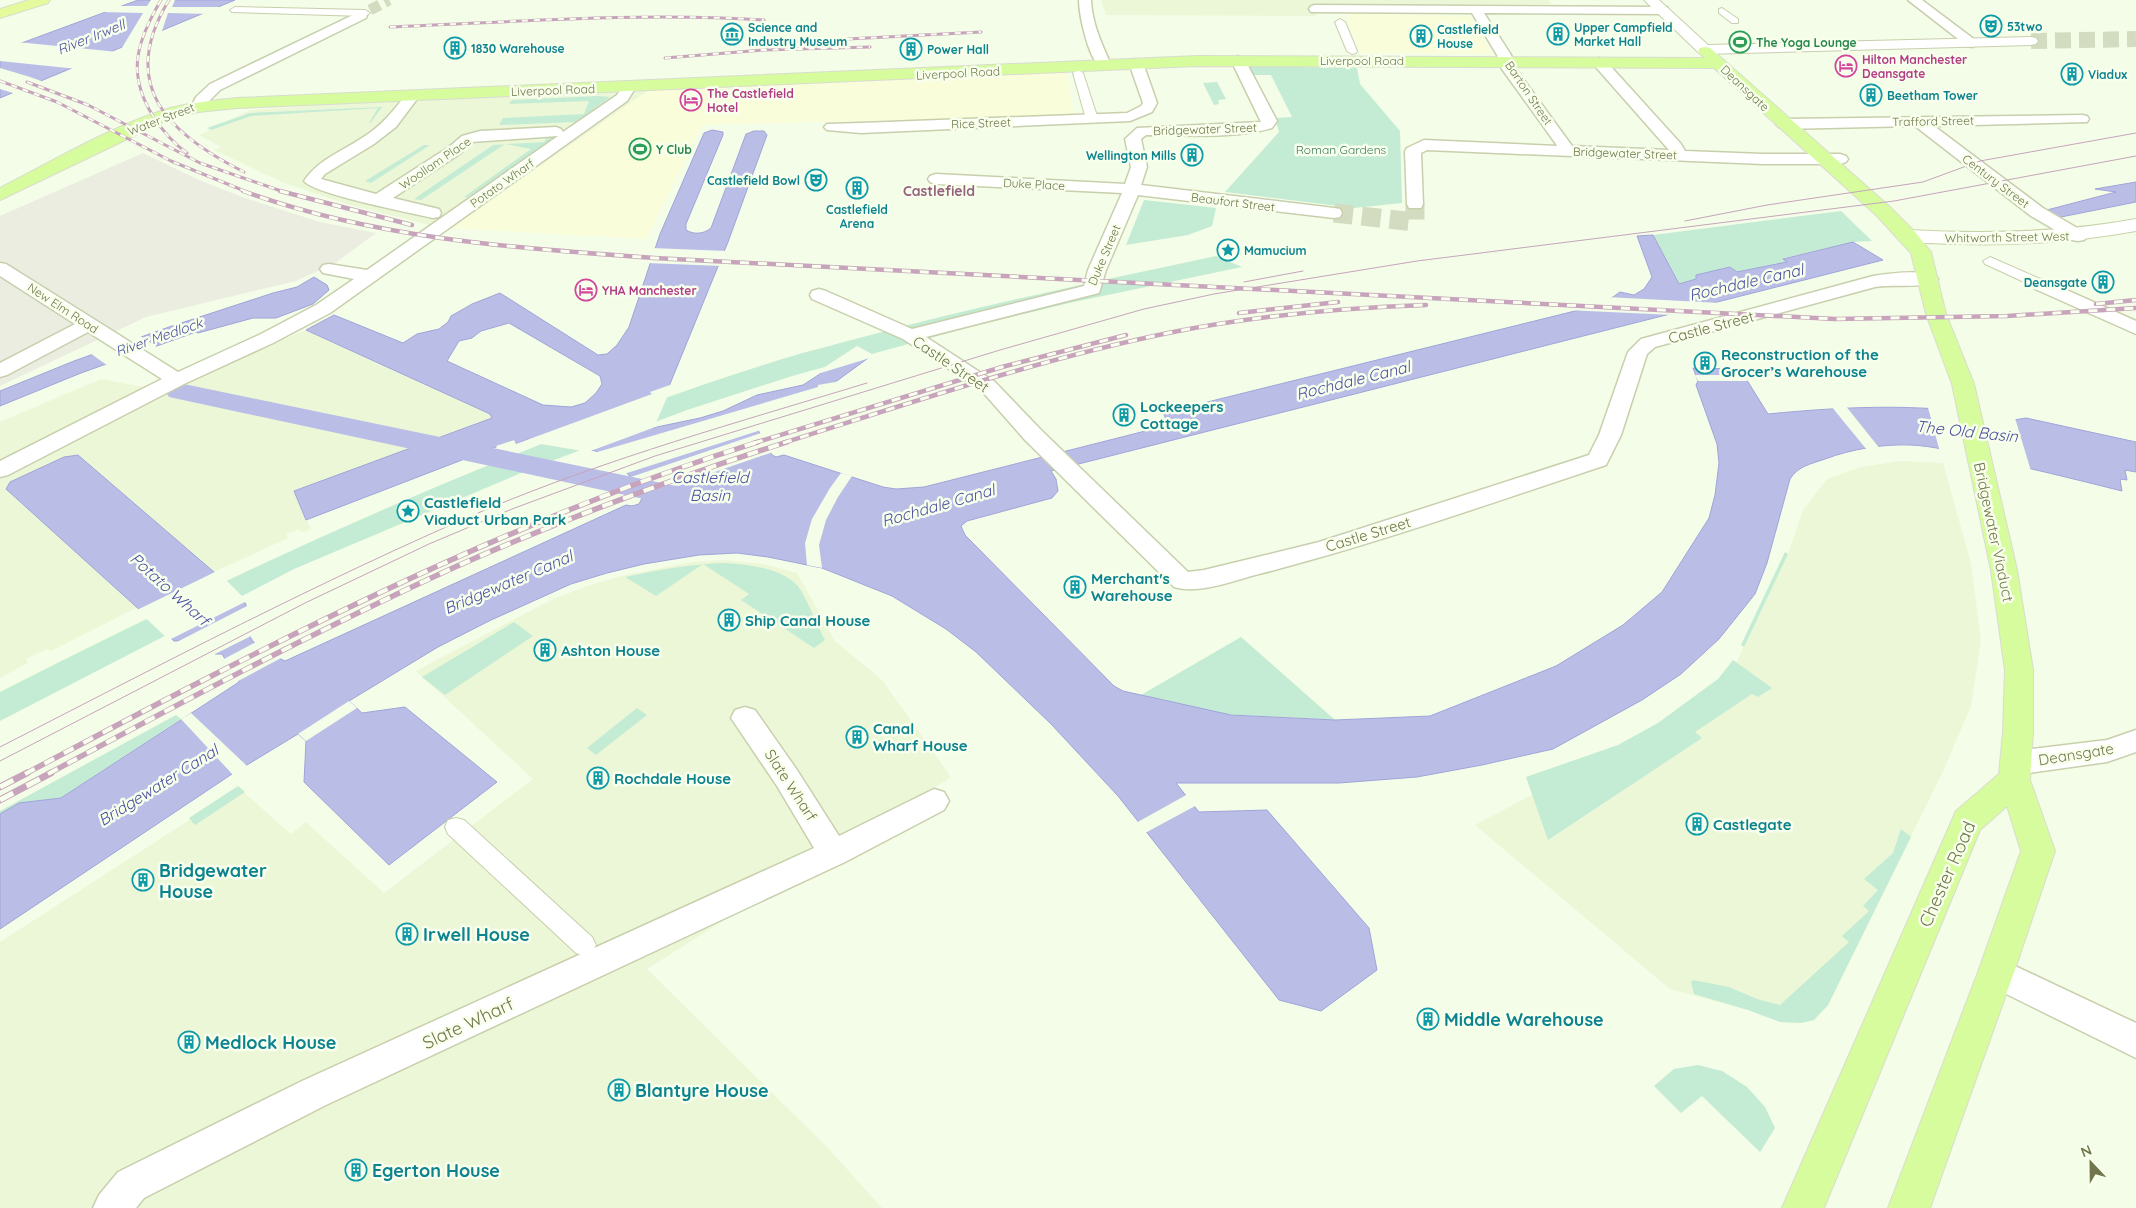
<svg xmlns="http://www.w3.org/2000/svg" width="2136" height="1208" font-family="Quicksand,sans-serif">
<rect width="100%" height="100%" fill="#f4fde7"/>
<g fill="#ecf7d8">
<polygon points="1101,0 1548,0 1551,4 1310,4 1317,16 1106,15"/>
<polygon points="652,88 452,228 425,224 350,205 284,183 214,150 221,147 199,135 251,110 431,98"/>
<polygon points="306,330 490,414 492,418 294,491 311,529 302,532 299,529 286,534 288,538 214,572 78,455 11,482 7,489 138,607 51,651 47,649 26,659 28,663 0,678 0,422 101,379 165,391 234,359"/>
<polygon points="1901,461 1943,463 1971,563 1981,640 1971,706 1945,767 1828,1005 1814,1020 1801,1023 1780,1022 1748,1010 1670,989 1475,825 1598,760 1679,728 1730,676 1788,554 1803,510 1827,479 1861,467"/>
<polygon points="724,560 763,564 797,573 835,641 882,680 951,777 647,969 830,1150 882,1208 0,1208 0,942 239,788 291,834 306,822 384,893 533,779 416,671 551,600 587,586 621,576 692,562"/>
</g>
<g fill="#fafdda">
<polygon points="1353,14 1467,16 1471,18 1492,54 1364,53 1360,51 1347,20 1347,16"/>
<polygon points="1067,72 1074,115 702,125 646,239 452,228 652,88"/>
</g>
<polygon fill="#eaede0" points="143,153 199,180 245,198 320,222 376,233 335,263 296,281 146,317 0,386 0,216"/>
<g fill="#c4ebd3">
<polygon points="1248,66 1357,68 1360,84 1400,131 1402,203 1354,208 1225,192 1279,132 1275,118 1292,117 1271,75 1253,75"/>
<polygon points="1217,82 1226,99 1218,100 1219,104 1214,105 1203,83"/>
<polygon points="599,96 610,97 576,122 499,125 503,118 584,114 589,101 509,104 512,100"/>
<polygon points="382,107 371,122 369,123 378,108 251,116 211,130 207,128 250,113"/>
<polygon points="547,137 556,137 468,197 464,197 531,149 505,144 421,200 414,199 493,145 544,142"/>
<polygon points="424,145 430,145 371,183 365,181"/>
<polygon points="1144,200 1216,208 1212,226 1188,235 1126,245"/>
<polygon points="1841,211 1872,241 1853,242 1784,258 1788,262 1737,272 1730,267 1696,275 1696,279 1679,284 1653,235"/>
<path d="M1216,256l26,11 -173,36 -99,24 -178,49 -105,34 -154,58 -239,101 -294,152v-29c250,-127 511,-248 779,-332 29,-9 58,-16 88,-24 115,-31 232,-55 349,-80z"/>
<polygon points="1785,552 1788,554 1744,647 1741,645"/>
<path d="M724,563c25,2 54,4 73,22 7,7 22,44 28,55l-11,8 -73,-48 8,-6 -46,-30 -47,32 -31,-19c33,-7 65,-13 99,-14z"/>
<polygon points="514,622 533,636 445,695 422,677"/>
<polygon points="1241,637 1335,720 1221,714 1141,695"/>
<polygon points="1733,660 1772,688 1758,697 1752,694 1695,732 1702,738 1548,840 1526,777 1618,745 1658,723 1718,679"/>
<polygon points="637,708 647,715 596,755 587,748"/>
<polygon points="176,715 181,719 61,798 19,803 0,814 0,811"/>
<polygon points="238,786 245,792 195,825 189,818"/>
<polygon points="1901,829 1911,837 1828,1005 1814,1020 1801,1023 1780,1022 1748,1010 1694,994 1691,982 1693,980 1729,987 1757,999 1780,1005 1849,942 1842,936 1869,911 1863,906 1878,890 1864,879 1893,853"/>
<polygon points="1698,1065 1722,1071 1747,1087 1765,1107 1775,1128 1760,1152 1702,1096 1681,1113 1654,1086 1674,1069"/>
</g>
<g fill="#babee7" stroke="#a0a4d9" fill-rule="evenodd">
<polygon points="138,0 235,0 0,98 0,51"/>
<path d="M712,130l11,2v3l-37,89v6c8,5 18,4 25,-2l35,-94 8,-3h10l3,4 -39,107 -76,186 48,-10 23,-7 34,-16 46,-10 55,-36 13,7 -37,27 -15,4 -61,43 14,25 4,2 8,-2 99,32 13,2 28,-2 245,-62 -6,-12 420,-104 30,-12 7,-5 14,3 10,-6 8,-12 -15,-41 16,-1 26,49 17,-5v-4l34,-8 7,5 50,-10 -4,-3 70,-17 30,18 -832,211 5,8 2,12 -6,7 -85,23 -6,5 4,9 149,151 9,5 108,24 104,5 95,-4 126,-50 67,-41 39,-33 47,-74 6,-23 4,-32 -2,-19 -21,-59 2,-4 -5,-13 47,1 28,45c82,-8 165,-12 246,6l12,-2 110,24v30l-11,-2 2,10 -7,-1 2,12c-48,-12 -96,-24 -144,-34 -22,-5 -45,-11 -67,-12 -29,-1 -59,4 -86,14 -14,5 -27,7 -35,20l-23,84 -12,31 -36,45 -38,35 -39,26 -89,49 -71,16 -65,12 -78,6h-163l23,29 68,-2 102,118 8,42 -56,41 -42,-11 -161,-204 -67,-72 -75,-72 -30,-23 -54,-33 -70,-28 -54,-11 -31,-4 -38,2 -55,9 -37,9 -36,11 -82,37 -51,26 -89,54 13,12 43,-6 92,75 -108,83 -85,-83 2,-41 -8,-7 -66,40 -232,155v-115l19,-11 42,-5 178,-116 -17,-28h-7l-15,-13h-26l-168,-152 4,-7 54,-25 14,-2 136,117 32,32c-1,38 6,41 39,57l341,-156 6,1 7,-2 3,-6 -14,-24 -32,-23 -67,-12 -13,5 -2,-4 -208,80 -12,-29 198,-73 -2,-4 -184,-84 28,-15 69,28 14,-9 22,-5 9,-7 3,-6 21,-12 28,-11 98,62 9,-1 10,-9 12,-18 31,-93 44,-101zM509,323l91,53 2,8 -6,9 -11,10 -14,4 -28,-2 -96,-44 12,-20 13,-3 9,-7z"/>
<polygon points="2136,182 2136,202 2056,218 2043,211 2116,192 2095,189"/>
<polygon points="314,277 327,285 329,290 313,304 276,318 253,318 198,333 196,332 81,373 0,406 0,391 74,361 169,327 273,293 297,287"/>
</g>
<g fill="#f4fde7">
<polygon points="151,0 175,0 172,7 224,7 210,14 168,13 161,34 120,51 143,13 100,12 115,6 147,6"/>
<polygon points="17,42 118,52 77,69 0,61 0,48"/>
<polygon points="0,68 30,77 44,82 16,94 0,89"/>
<polygon points="652,248 727,251 721,266 647,263"/>
<polygon points="1606,297 1721,303 1673,315 1566,310"/>
<polygon points="139,335 158,348 108,366 90,353"/>
<polygon points="857,346 872,354 873,357 811,376"/>
<polygon points="1695,375 1744,375 1748,381 1698,381"/>
<polygon points="841,381 835,385 821,387 790,412 761,430 624,474 594,453 818,387 818,385"/>
<polygon points="670,385 672,386 655,425 666,423 588,452 529,442 516,446 513,443 498,448 496,446 514,440 516,444 652,394 650,392"/>
<polygon points="1927,404 2015,418 2031,471 1940,452"/>
<polygon points="1845,405 1881,450 1867,450 1831,406"/>
<polygon points="761,433 763,433 773,452 639,498 628,478"/>
<polygon points="841,473 852,476 838,497 826,520 819,545 822,568 807,565 805,543 812,519 830,488"/>
<polygon points="217,571 247,601 169,640 137,610"/>
<polygon points="249,605 248,625 251,636 213,655 199,643 175,643"/>
<polygon points="256,642 283,657 227,687 235,681 222,660"/>
<polygon points="349,701 357,708 306,741 298,734"/>
<polygon points="191,713 246,765 247,767 234,776 181,719"/>
<polygon points="1188,794 1197,805 1145,833 1136,823"/>
</g>
<g fill="none" stroke-linecap="round" stroke-linejoin="round">
<polygon fill="#babee7" fill-rule="evenodd" points="179,383 681,487 692,490 696,497 692,504 681,507 169,397 165,391 169,385"/>
<polyline stroke="#d3dcc0" stroke-width="11" stroke-dasharray="11 5.5" stroke-linecap="butt" points="370,10 389,0"/>
<polyline stroke="#d3dcc0" stroke-width="19" stroke-dasharray="19 9" stroke-linecap="butt" points="1334,213 1415,222 1415,204"/>
<polyline stroke="#d3dcc0" stroke-width="16" stroke-dasharray="16 8" stroke-linecap="butt" points="2031,41 2136,39"/>
<g stroke="#c8cfac" stroke-width="2">
<g id="pedestrian">
<polygon points="235,7 365,10 370,13 365,16 232,12 230,10"/>
<polygon points="1722,8 1738,19 1738,23 1732,23 1719,13 1719,9"/>
<polygon points="1340,19 1345,22 1357,51 1356,53 1352,54 1347,51 1335,22"/>
<polygon points="1078,70 1083,73 1098,119 1096,121 1088,121 1086,119 1073,73"/>
<polygon points="1990,257 2047,282 2049,285 2047,288 2037,288 1985,264 1983,261"/>
<polygon points="456,818 464,820 592,937 596,945 592,953 584,956 576,953 448,834 445,827 448,820"/>
</g>
</g>
<g stroke="#c8cfac" stroke-width="3">
<g id="minor">
<path d="M1079,0h12c1,24 11,44 20,65l-2,3 -5,1c-15,-4 -25,-55 -25,-69z"/>
<polygon points="1908,0 1922,0 1979,43 1972,47 1967,46"/>
<polygon points="1315,5 1667,7 1668,10 1667,13 1662,14 1484,13 1511,55 1516,69 1572,146 1669,150 1594,65 1592,62 1599,58 1604,59 1681,144 1685,151 1763,154 1840,154 1846,156 1848,159 1846,162 1840,164 1763,164 1427,150 1421,153 1423,204 1421,208 1409,208 1407,204 1405,151 1407,148 1424,140 1557,146 1556,144 1502,69 1497,55 1472,13 1311,12 1309,9 1311,6"/>
<polygon points="361,11 367,15 366,18 220,90 208,102 203,110 193,110 191,107 196,97 210,84"/>
<path d="M1238,56l7,4 32,61 -5,7c-36,11 -88,7 -126,7l-5,4 6,28 -6,18 193,23 6,1 2,4 -2,4 -6,1 -196,-23 -32,75 -7,23 -173,44 69,45 46,48 147,142 16,-2 115,-28 270,-87 10,-20 29,-83 13,-13 232,-63c19,-3 43,-6 62,-1l3,4 -3,4c-19,5 -40,1 -60,4l-220,60 -8,7 -26,81 -15,30c-115,38 -230,79 -347,109 -25,6 -59,21 -85,13l-149,-147 -44,-50 -78,-51 -91,-40 -2,-4 2,-4 7,-2 7,2 86,38 172,-43 4,-16 34,-77 -186,-9 -6,-2 -2,-3 2,-3 6,-2 189,10 6,-17 -6,-28 12,-11 124,-6 -30,-62z"/>
<polygon points="1136,59 1143,63 1157,103 1152,112 1130,121 861,133 827,130 824,127 827,124 861,123 1127,113 1141,106 1143,103 1129,63"/>
<path d="M629,83l5,1 2,3 -9,14 -297,212 -57,30 -89,41 -176,91 -8,2v-16l162,-82 -74,-47 -81,43 -7,2v-14l75,-39 -75,-48v-13l6,1 172,108 81,-37 57,-30 38,-26 -31,-6 -3,-4 3,-4 6,-1 38,6 191,-134 -86,6 -11,11 -68,45 46,11 2,4 -2,4 -6,1c-21,-5 -120,-24 -129,-37 15,-22 37,-29 58,-43 20,-12 32,-28 46,-46h10l2,3 -24,32 -22,17 -49,30 -4,5 55,15 73,-47 13,-11 18,-5 76,-4 5,2 2,3 54,-37 7,-11z"/>
<polygon points="2082,115 2087,116 2089,119 2087,122 1934,126 2043,208 2084,232 2087,236 2084,240 2078,241 2072,240 2031,216 1915,126 1784,129 1779,127 1776,124 1779,121 1784,119"/>
<polygon points="2042,279 2136,321 2136,334 2035,289 2033,285 2035,281"/>
<polygon points="745,707 755,710 797,770 839,836 934,789 944,792 949,801 944,810 845,862 326,1105 144,1198 136,1208 93,1208 99,1195 118,1172 302,1081 814,848 777,786 731,718 735,710"/>
<polygon points="2136,730 2136,752 2107,762 2015,775 2005,771 2001,763 2005,755 2015,751 2107,740"/>
<polygon points="1996,957 2136,1023 2136,1058 1984,983 1980,972 1984,961"/>
</g>
</g>
<g stroke="#c8cfac" stroke-width="2">
<polygon id="tertiary" points="1644,0 1659,0 1708,45 2031,37 2036,38 2038,41 2036,44 2031,45 1704,54 1699,53"/>
</g>
<g stroke="#c9d2a9" stroke-width="2">
<path id="secondary" d="M2136,219v12c-60,11 -120,15 -181,13 -17,-1 -37,0 -54,-4l-3,-4 3,-4 7,-2c77,4 152,3 228,-11z"/>
</g>
<g stroke="#dadcd0" stroke-width="2">
<path id="primary" d="M1705,47l5,1 180,159 25,25 16,20 15,62 28,70 43,186 16,100v62l-3,48 25,71 -41,121 -84,236h-42l90,-236 43,-121 -14,-45 -27,24 -156,378h-42l174,-397 43,-37 4,-42 2,-62 -14,-100 -39,-186 -26,-70 -15,-61 -35,-38 -162,-147 -517,-2 -960,42 -39,4 -31,8 -167,80v-12c51,-26 101,-56 155,-75 26,-10 55,-12 82,-15l960,-42 507,2 -6,-7 2,-3z"/>
</g>
<g stroke="#dadcd0" stroke-width="2">
<polygon id="trunk" points="29,0 50,0 48,3 0,18 0,9"/>
</g>
<use href="#pedestrian" fill="#fff" fill-rule="evenodd"/>
<use href="#minor" fill="#fff" fill-rule="evenodd"/>
<use href="#tertiary" fill="#fff" fill-rule="evenodd"/>
<use href="#secondary" fill="#fff" fill-rule="evenodd"/>
<use href="#primary" fill="#d6fc9e" fill-rule="evenodd"/>
<use href="#trunk" fill="#e5fa9d" fill-rule="evenodd"/>
<g stroke="#c7a4bc" stroke-width="1">
<polyline points="1685,221 1767,205 1923,182 1980,161 2136,133"/>
<polyline points="1244,282 1303,271"/>
<path d="M0,747c160,-82 320,-166 485,-237 124,-52 254,-88 382,-127"/>
<polyline points="0,761 305,603 429,544 512,509 655,456 1000,350 1144,309 1214,294 1417,261 1894,201 2136,156"/>
</g>
<g stroke="#c7a4bc" stroke-width="3">
<g id="rail-far3">
<path d="M161,0c-24,41 -35,73 -8,116 9,14 20,27 34,37"/>
<path d="M169,0c-52,85 -1,134 75,172"/>
<path d="M390,27c124,-5 250,-15 374,-7"/>
<polyline points="751,44 981,32"/>
<polyline points="665,58 763,50 870,47"/>
<polyline points="0,81 57,102 171,161 247,192"/>
<polyline points="27,82 88,105 200,163 284,192"/>
</g>
</g>
<g stroke="#c7a4bc" stroke-width="4.5">
<g id="rail-far2">
<path d="M243,191c131,48 274,57 411,67l1181,61 172,-3 129,-8"/>
<polyline points="280,191 412,225"/>
<polyline points="2096,304 2136,300"/>
<polyline points="1239,313 1338,302"/>
<polyline points="754,443 1002,367 1126,335"/>
<path d="M783,443c127,-40 254,-83 385,-110 85,-17 171,-25 258,-28"/>
</g>
</g>
<g stroke="#c7a4bc" stroke-width="5.5">
<g id="rail-far1">
<path d="M25,774c238,-127 475,-251 733,-332"/>
<path d="M48,774c134,-72 269,-144 407,-207 108,-48 220,-89 332,-125"/>
</g>
</g>
<g stroke="#c7a4bc" stroke-width="7">
<g id="rail">
<polyline points="0,787 27,773"/>
<polyline points="0,800 51,773"/>
</g>
</g>
<use href="#rail-far3" stroke="#f8ffed" stroke-width="2" stroke-dasharray="6" stroke-linecap="butt"/>
<use href="#rail-far2" stroke="#f8ffed" stroke-width="3" stroke-dasharray="9" stroke-linecap="butt"/>
<use href="#rail-far1" stroke="#f8ffed" stroke-width="4" stroke-dasharray="11" stroke-linecap="butt"/>
<use href="#rail" stroke="#f8ffed" stroke-width="5" stroke-dasharray="15" stroke-linecap="butt"/>
</g>
<defs>
<g id="theatre-ring" transform="scale(1.125)"><circle r="9.5" fill="#f8ffed" stroke="#0f9aa8" stroke-width="1.5"/><path d="M-5-5.5Q0-4 5-5.5V0Q5 5 0 6Q-5 5-5 0ZM-3.3-2.5H-1v1.5H-3.3ZM1-2.5H3.3v1.5H1ZM-2.8 1Q0 5.5 2.8 1Z" fill="#0f9aa8"/></g>
<g id="museum-ring" transform="scale(1.125)"><circle r="9.5" fill="#f8ffed" stroke="#0f9aa8" stroke-width="1.5"/><path d="M0-6L6-3V-2H-6V-3ZM-5-1h2V3h-2ZM-1-1h2V3h-2ZM3-1h2V3H3ZM-6 4H6V6H-6Z" fill="#0f9aa8"/></g>
<g id="building-ring" transform="scale(1.125)"><circle r="9.5" fill="#f8ffed" stroke="#0f9aa8" stroke-width="1.5"/><path d="M-4-6H4V6H1V3H-1V6H-4ZM-2.5-4.3h1.7v1.8h-1.7ZM.8-4.3h1.7v1.8H.8ZM-2.5-1h1.7V.8h-1.7ZM.8-1h1.7V.8H.8Z" fill="#0f9aa8"/></g>
<g id="stadium-ring" transform="scale(1.125)"><circle r="9.5" fill="#f8ffed" stroke="#2e9e5b" stroke-width="1.5"/><path d="M0-5a6.5 5 0 1 0 0 10a6.5 5 0 1 0 0-10ZM-3.5-1.8h7v3.6h-7Z" fill="#2e9e5b"/></g>
<g id="hotel-ring" transform="scale(1.125)"><circle r="9.5" fill="#f8ffed" stroke="#d1479c" stroke-width="1.5"/><path d="M-6-4.5h1.5V1H6V5H4.5V3h-9V5H-6ZM-4 0a1.8 1.8 0 1 1 3.6 0ZM.5 0V-2.5h3Q6-2.5 6 0Z" fill="#d1479c"/></g>
<g id="sight-ring" transform="scale(1.125)"><circle r="9.5" fill="#f8ffed" stroke="#0f9aa8" stroke-width="1.5"/><path d="M0-6L1.8-2.2L6-1.7L2.9 1.2L3.7 5.4L0 3.3L-3.7 5.4L-2.9 1.2L-6-1.7L-1.8-2.2Z" fill="#0f9aa8"/></g>
</defs>
<g fill-rule="evenodd">
<use href="#theatre-ring" x="1991" y="26"/>
<use href="#museum-ring" x="732" y="34"/>
<use href="#building-ring" x="1558" y="34"/>
<use href="#building-ring" x="1421" y="36"/>
<use href="#stadium-ring" x="1740" y="42"/>
<use href="#building-ring" x="455" y="48"/>
<use href="#building-ring" x="911" y="49"/>
<use href="#hotel-ring" x="1846" y="66"/>
<use href="#building-ring" x="2072" y="74"/>
<use href="#building-ring" x="1871" y="95"/>
<use href="#hotel-ring" x="691" y="100"/>
<use href="#stadium-ring" x="640" y="149"/>
<use href="#building-ring" x="1192" y="155"/>
<use href="#theatre-ring" x="816" y="180"/>
<use href="#building-ring" x="857" y="188"/>
<use href="#sight-ring" x="1228" y="250"/>
<use href="#building-ring" x="2103" y="282"/>
<use href="#hotel-ring" x="586" y="290"/>
<use href="#building-ring" x="1705" y="363"/>
<use href="#building-ring" x="1124" y="415"/>
<use href="#sight-ring" x="408" y="511"/>
<use href="#building-ring" x="1075" y="587"/>
<use href="#building-ring" x="729" y="620"/>
<use href="#building-ring" x="545" y="650"/>
<use href="#building-ring" x="857" y="737"/>
<use href="#building-ring" x="598" y="778"/>
<use href="#building-ring" x="1697" y="824"/>
<use href="#building-ring" x="143" y="880"/>
<use href="#building-ring" x="407" y="934"/>
<use href="#building-ring" x="1428" y="1019"/>
<use href="#building-ring" x="189" y="1042"/>
<use href="#building-ring" x="619" y="1090"/>
<use href="#building-ring" x="356" y="1170"/>
</g>
<g text-anchor="middle" dominant-baseline="central" stroke-width="5" stroke-linejoin="round" paint-order="stroke">
<g font-size="12" font-weight="bold" fill="#0d838f" stroke="#f8ffed" text-anchor="start">
<text x="2007" y="26">53two</text>
<text x="748" y="27">Science and<tspan x="748" dy="14">Industry Museum</tspan></text>
<text x="1574" y="27">Upper Campfield<tspan x="1574" dy="14">Market Hall</tspan></text>
<text x="1437" y="29">Castlefield<tspan x="1437" dy="14">House</tspan></text>
<text x="471" y="48">1830 Warehouse</text>
<text x="927" y="49">Power Hall</text>
<text x="2088" y="74">Viadux</text>
<text x="1887" y="95">Beetham Tower</text>
<text x="1176" y="155" text-anchor="end">Wellington Mills</text>
<text x="800" y="180" text-anchor="end">Castlefield Bowl</text>
<text x="857" y="209" text-anchor="middle">Castlefield<tspan x="857" dy="14">Arena</tspan></text>
<text x="1244" y="250">Mamucium</text>
<text x="2087" y="282" text-anchor="end">Deansgate</text>
</g>
<g font-size="12" font-weight="bold" fill="#27864d" stroke="#f8ffed" text-anchor="start">
<text x="1756" y="42">The Yoga Lounge</text>
<text x="656" y="149">Y Club</text>
</g>
<g font-size="12" font-weight="bold" fill="#b23c85" stroke="#f8ffed" text-anchor="start">
<text x="1862" y="59">Hilton Manchester<tspan x="1862" dy="14">Deansgate</tspan></text>
<text x="707" y="93">The Castlefield<tspan x="707" dy="14">Hotel</tspan></text>
<text x="602" y="290">YHA Manchester</text>
</g>
<g font-size="12" fill="#71774a" stroke="#f8ffed">
<text x="1362" y="60">Liverpool Road</text>
<text transform="translate(958 73) rotate(-3)">Liverpool Road</text>
<text transform="translate(1745 88) rotate(43)">Deansgate</text>
<text transform="translate(553 90) rotate(-2)">Liverpool Road</text>
<text transform="translate(1529 93) rotate(56)">Barton Street</text>
<text transform="translate(161 119) rotate(-21)">Water Street</text>
<text transform="translate(1933 121) rotate(-1)">Trafford Street</text>
<text transform="translate(981 123) rotate(-2)">Rice Street</text>
<text transform="translate(1205 129) rotate(-2)">Bridgewater Street</text>
<text transform="translate(1625 153) rotate(2)">Bridgewater Street</text>
<text transform="translate(435 163) rotate(-34)">Woollam Place</text>
<text transform="translate(1996 181) rotate(37)">Century Street</text>
<text transform="translate(502 183) rotate(-35)">Potato Wharf</text>
<text transform="translate(1034 184) rotate(3)">Duke Place</text>
<text transform="translate(1233 202) rotate(7)">Beaufort Street</text>
<text transform="translate(2007 237) rotate(-1)">Whitworth Street West</text>
<text transform="translate(1104 255) rotate(-67)">Duke Street</text>
<text transform="translate(63 308) rotate(33)">New Elm Road</text>
</g>
<g font-size="12" fill="#427d5e" stroke="#f8ffed">
<text x="1341" y="149">Roman Gardens</text>
</g>
<g font-size="14" font-style="italic" fill="#4c50a1" stroke="#f8ffed">
<text transform="translate(91 37) rotate(-22)">River Irwell</text>
<text transform="translate(159 337) rotate(-19)">River Medlock</text>
</g>
<g font-size="14" font-weight="bold" fill="#94627d" stroke="#f8ffed">
<text x="939" y="191">Castlefield</text>
</g>
<g font-size="15" fill="#71774a" stroke="#f8ffed">
<text transform="translate(1711 327) rotate(-15)">Castle Street</text>
<text transform="translate(951 364) rotate(34)">Castle Street</text>
<text transform="translate(1994 532) rotate(78)">Bridgewater Viaduct</text>
<text transform="translate(1368 534) rotate(-17)">Castle Street</text>
<text transform="translate(2076 754) rotate(-9)">Deansgate</text>
<text transform="translate(791 785) rotate(57)">Slate Wharf</text>
</g>
<g font-size="15" font-weight="bold" fill="#0d838f" stroke="#f8ffed" text-anchor="start">
<text x="1721" y="354">Reconstruction of the<tspan x="1721" dy="17">Grocer’s Warehouse</tspan></text>
<text x="1140" y="406">Lockeepers<tspan x="1140" dy="17">Cottage</tspan></text>
<text x="424" y="502">Castlefield<tspan x="424" dy="17">Viaduct Urban Park</tspan></text>
<text x="1091" y="578">Merchant's<tspan x="1091" dy="17">Warehouse</tspan></text>
<text x="745" y="620">Ship Canal House</text>
<text x="561" y="650">Ashton House</text>
<text x="873" y="728">Canal<tspan x="873" dy="17">Wharf House</tspan></text>
<text x="614" y="778">Rochdale House</text>
<text x="1713" y="824">Castlegate</text>
</g>
<g font-size="16" font-style="italic" fill="#4c50a1" stroke="#f8ffed">
<text transform="translate(1746 282) rotate(-13)">Rochdale Canal</text>
<text transform="translate(1353 380) rotate(-14)">Rochdale Canal</text>
<text transform="translate(1967 431) rotate(6)">The Old Basin</text>
<text x="710" y="477">Castlefield<tspan x="710" dy="18">Basin</tspan></text>
<text transform="translate(938 505) rotate(-16)">Rochdale Canal</text>
<text transform="translate(508 582) rotate(-23)">Bridgewater Canal</text>
<text transform="translate(170 589) rotate(42)">Potato Wharf</text>
<text transform="translate(158 785) rotate(-32)">Bridgewater Canal</text>
</g>
<g font-size="18" font-weight="bold" fill="#0d838f" stroke="#f8ffed" text-anchor="start">
<text x="159" y="870">Bridgewater<tspan x="159" dy="21">House</tspan></text>
<text x="423" y="934">Irwell House</text>
<text x="1444" y="1019">Middle Warehouse</text>
<text x="205" y="1042">Medlock House</text>
<text x="635" y="1090">Blantyre House</text>
<text x="372" y="1170">Egerton House</text>
</g>
<g font-size="18" fill="#71774a" stroke="#f8ffed">
<text transform="translate(1947 874) rotate(-66)">Chester Road</text>
<text transform="translate(468 1023) rotate(-25)">Slate Wharf</text>
</g>
</g>
<g transform="translate(2091 1163) rotate(338)" stroke="#f8ffed" stroke-width="4" paint-order="stroke">
<path d="M0-4L9 19L0 12L-9 19Z" fill="#71774a"/>
<text y="-8" font-size="14" font-weight="bold" text-anchor="middle" fill="#71774a">N</text>
</g>
</svg>
